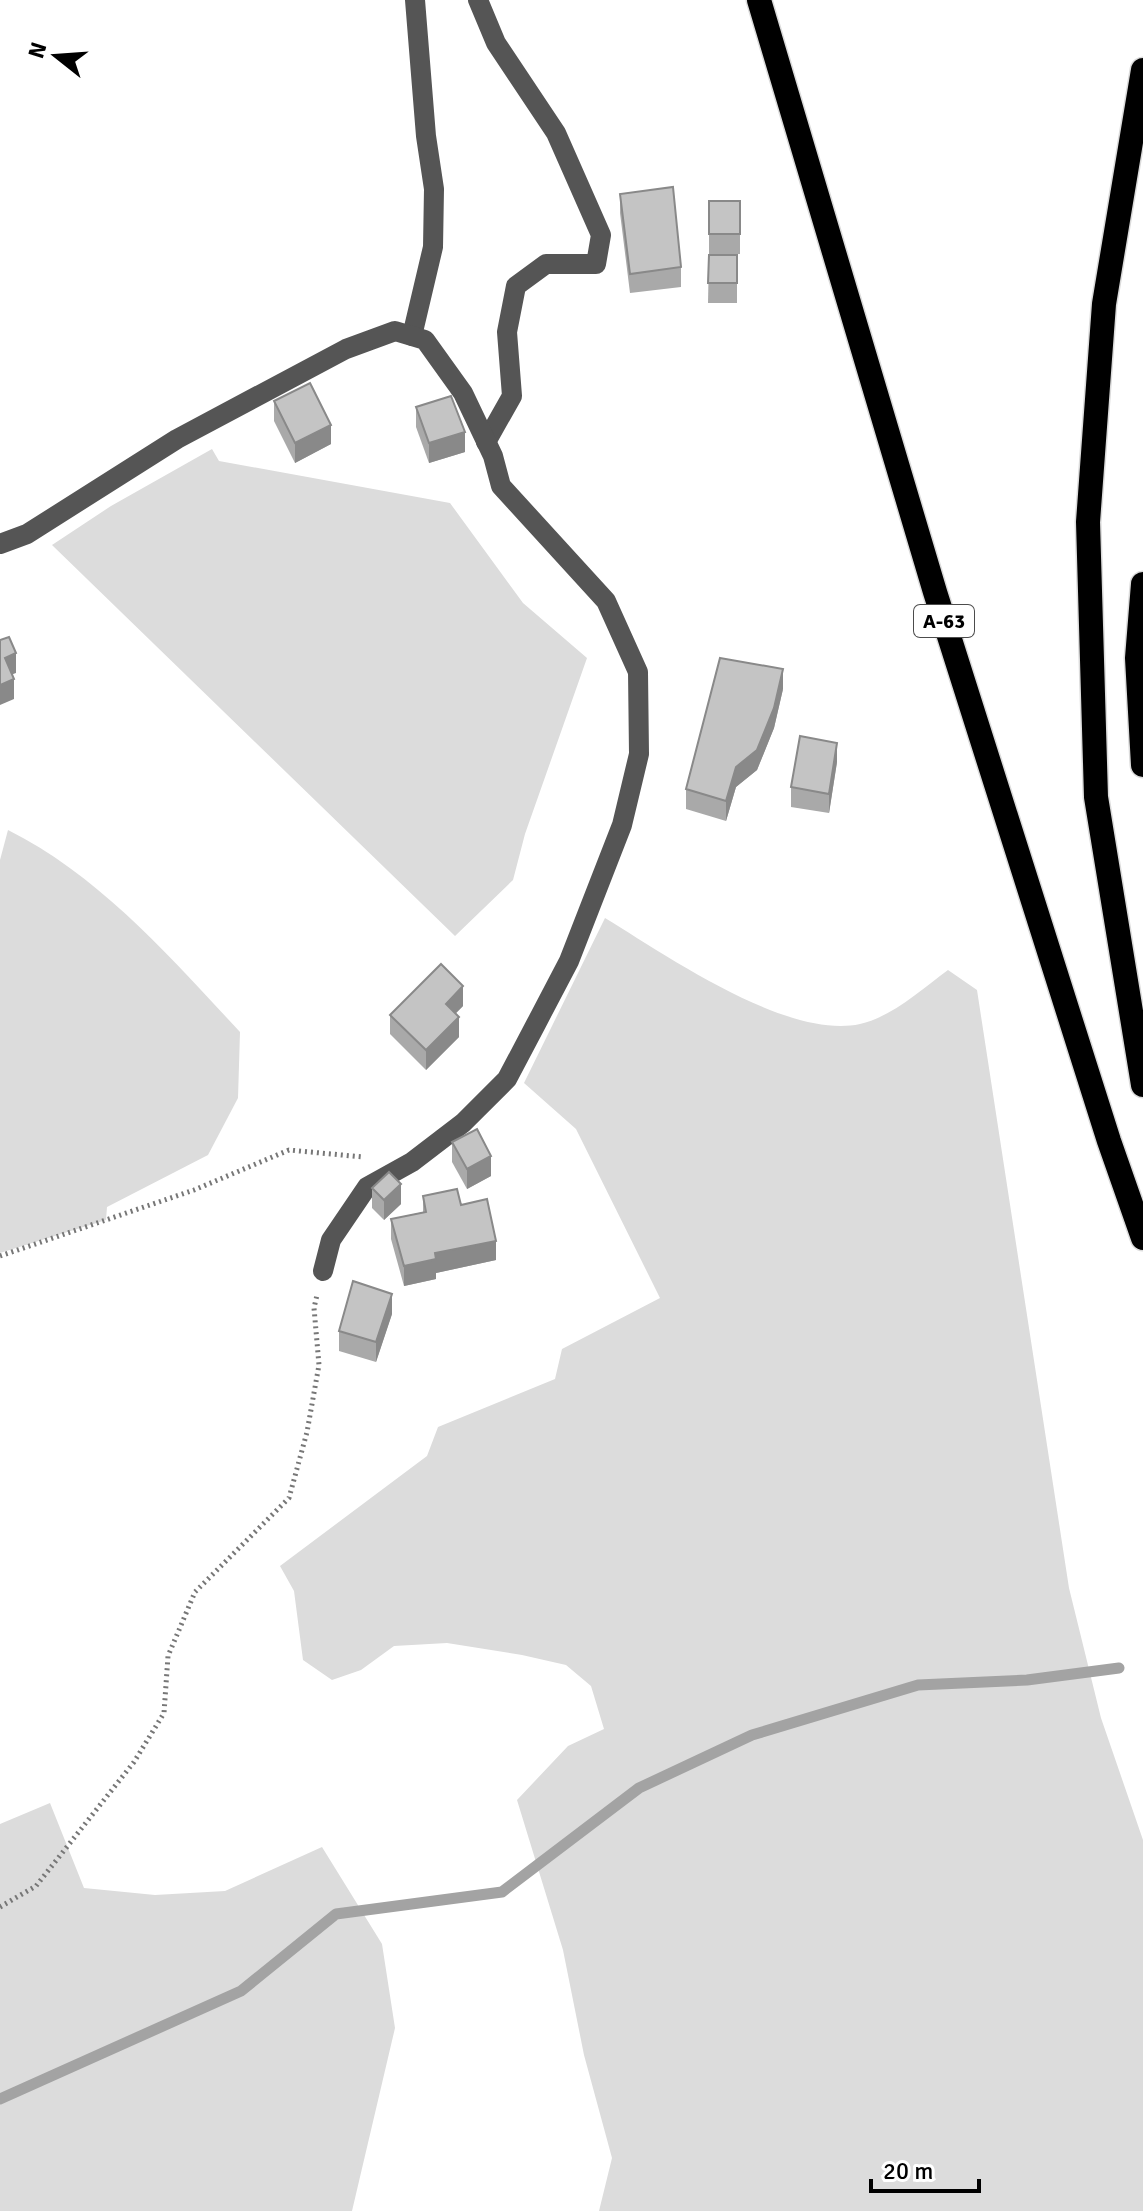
<svg xmlns="http://www.w3.org/2000/svg" width="1143" height="2211" font-family="Signika,sans-serif">
<rect width="100%" height="100%" fill="#fff"/>
<g fill="#dcdcdc">
<polygon points="212,449 219,461 450,503 523,603 587,658 525,834 513,880 455,936 52,545 111,506"/>
<path d="M8,830c92,46 163,128 232,202l-2,66 -30,57 -101,52 -1,13 -106,33v-393z"/>
<path d="M605,918c61,37 182,122 255,106 32,-7 62,-35 88,-54l29,20 92,598 32,130 42,122v371h-544l13,-53 -28,-103 -21,-105 -46,-150 51,-54 36,-17 -13,-43 -25,-21 -44,-10 -75,-12 -53,3 -33,24 -29,10 -29,-20 -9,-69 -14,-25 147,-110 11,-29 117,-48 7,-30 98,-51 -84,-169 -52,-46z"/>
<polygon points="50,1803 84,1888 155,1895 225,1891 322,1847 382,1944 395,2028 352,2211 0,2211 0,1824"/>
</g>
<g fill="none" stroke-linecap="round" stroke-linejoin="round">
<polyline stroke="#a3a3a3" stroke-width="11" points="0,2099 241,1991 336,1914 502,1892 639,1788 752,1735 918,1685 1027,1680 1119,1668"/>
<g stroke="#dbdbdb" stroke-width="27">
<g id="highway">
<polyline points="759,0 935,592 1109,1141 1143,1238"/>
<polyline points="1143,70 1104,304 1088,522 1096,797 1143,1085"/>
<polyline points="1143,584 1137,658 1143,765"/>
</g>
</g>
<g stroke="#777" stroke-width="5" stroke-dasharray="2 4" stroke-linecap="butt">
<polyline points="0,1256 194,1190 289,1150 363,1157"/>
<polyline points="0,1907 36,1886 134,1762 164,1713 168,1656 195,1592 289,1498 307,1432 319,1365 314,1308 317,1295"/>
</g>
<g stroke="#555" stroke-width="20">
<polyline points="478,0 496,43 556,133 601,235 596,264 546,264 516,286 507,332 512,396 486,442"/>
<polyline points="412,336 433,247 434,189 426,136 415,0"/>
<polyline points="0,544 27,534 177,439 346,349 395,331 425,340 463,393 493,456 501,486 606,601 638,672 639,754 622,825 569,961 536,1024 507,1079 463,1123 412,1162 367,1187 331,1240 323,1271"/>
</g>
<use href="#highway" stroke="#000" stroke-width="24"/>
</g>
<g fill="#a9a9a9">
<polygon points="620,194 681,267 681,287 630,293 620,213"/>
<rect x="709" y="201" width="31" height="53"/>
<polygon points="709,255 737,255 737,303 708,303"/>
<polygon points="274,401 331,444 295,463 274,421"/>
<polygon points="416,407 465,452 429,463 416,427"/>
<polygon points="783,689 774,728 757,770 736,787 726,821 686,809 686,789"/>
<polygon points="837,762 829,813 791,807 791,787"/>
<polygon points="463,1006 456,1013 459,1037 426,1070 390,1034 390,1015"/>
<polygon points="452,1142 491,1176 467,1189 452,1162"/>
<polygon points="372,1188 401,1204 384,1220 372,1208"/>
<polygon points="423,1196 461,1205 496,1260 436,1273 436,1279 404,1286 391,1239 391,1219 423,1212"/>
<polygon points="392,1314 376,1362 339,1351 339,1331"/>
</g>
<g fill="#898989">
<polygon points="331,425 331,444 295,463 295,443"/>
<polygon points="465,432 465,452 429,463 429,443"/>
<polygon points="16,653 16,673 5,677 5,658"/>
<polygon points="783,669 783,689 774,728 757,770 736,787 726,821 726,801 736,767"/>
<polygon points="14,679 14,699 0,705 0,685"/>
<polygon points="837,743 837,762 829,813 829,794"/>
<polygon points="463,986 463,1006 446,1023 446,1004"/>
<polygon points="459,1017 459,1037 426,1070 426,1050"/>
<polygon points="491,1156 491,1176 467,1189 467,1169"/>
<polygon points="401,1184 401,1204 384,1220 384,1200"/>
<polygon points="496,1241 496,1260 436,1273 436,1279 404,1286 404,1266 435,1253"/>
<polygon points="392,1294 392,1314 376,1362 376,1342"/>
</g>
<g fill="#c4c4c4" stroke="#898989" stroke-width="2">
<polygon points="673,187 681,267 630,274 620,194"/>
<rect x="709" y="201" width="31" height="33"/>
<polygon points="709,255 737,255 737,283 708,283"/>
<polygon points="310,383 331,425 295,443 274,401"/>
<polygon points="451,396 465,432 429,443 416,407"/>
<polygon points="9,637 16,653 5,658 14,679 0,685 0,640"/>
<polygon points="720,658 783,669 774,708 757,750 736,767 726,801 686,789"/>
<polygon points="800,736 837,743 829,794 791,787"/>
<polygon points="441,964 463,986 446,1004 459,1017 426,1050 390,1015"/>
<polygon points="477,1129 491,1156 467,1169 452,1142"/>
<polygon points="389,1172 401,1184 384,1200 372,1188"/>
<polygon points="457,1189 461,1205 487,1199 496,1241 435,1253 436,1259 404,1266 391,1219 426,1212 423,1196"/>
<polygon points="353,1281 392,1294 376,1342 339,1331"/>
</g>
<g text-anchor="middle" dominant-baseline="central" stroke-width="6" stroke-linejoin="round" paint-order="stroke">
<rect fill="#fff" stroke="#4c4c4c" stroke-width="2" x="914" y="605" width="60" height="32" rx="6"/>
<g font-size="20" font-weight="bold" fill="#000">
<text x="944" y="621">A-63</text>
</g>
</g>
<g transform="translate(56 56) rotate(287)" stroke="#ffffff" stroke-width="6" paint-order="stroke">
<path d="M0-6L14 30L0 20L-14 30Z" fill="#000000"/>
<text y="-12" font-size="22" font-weight="bold" text-anchor="middle" fill="#000000">N</text>
</g>
<path d="M871 2179v12h108v-12" fill="none" stroke="#000000" stroke-width="4"/>
<text x="883" y="2179" font-size="24" fill="#000000" stroke="#ffffff" stroke-width="6" paint-order="stroke">20 m</text>
</svg>
